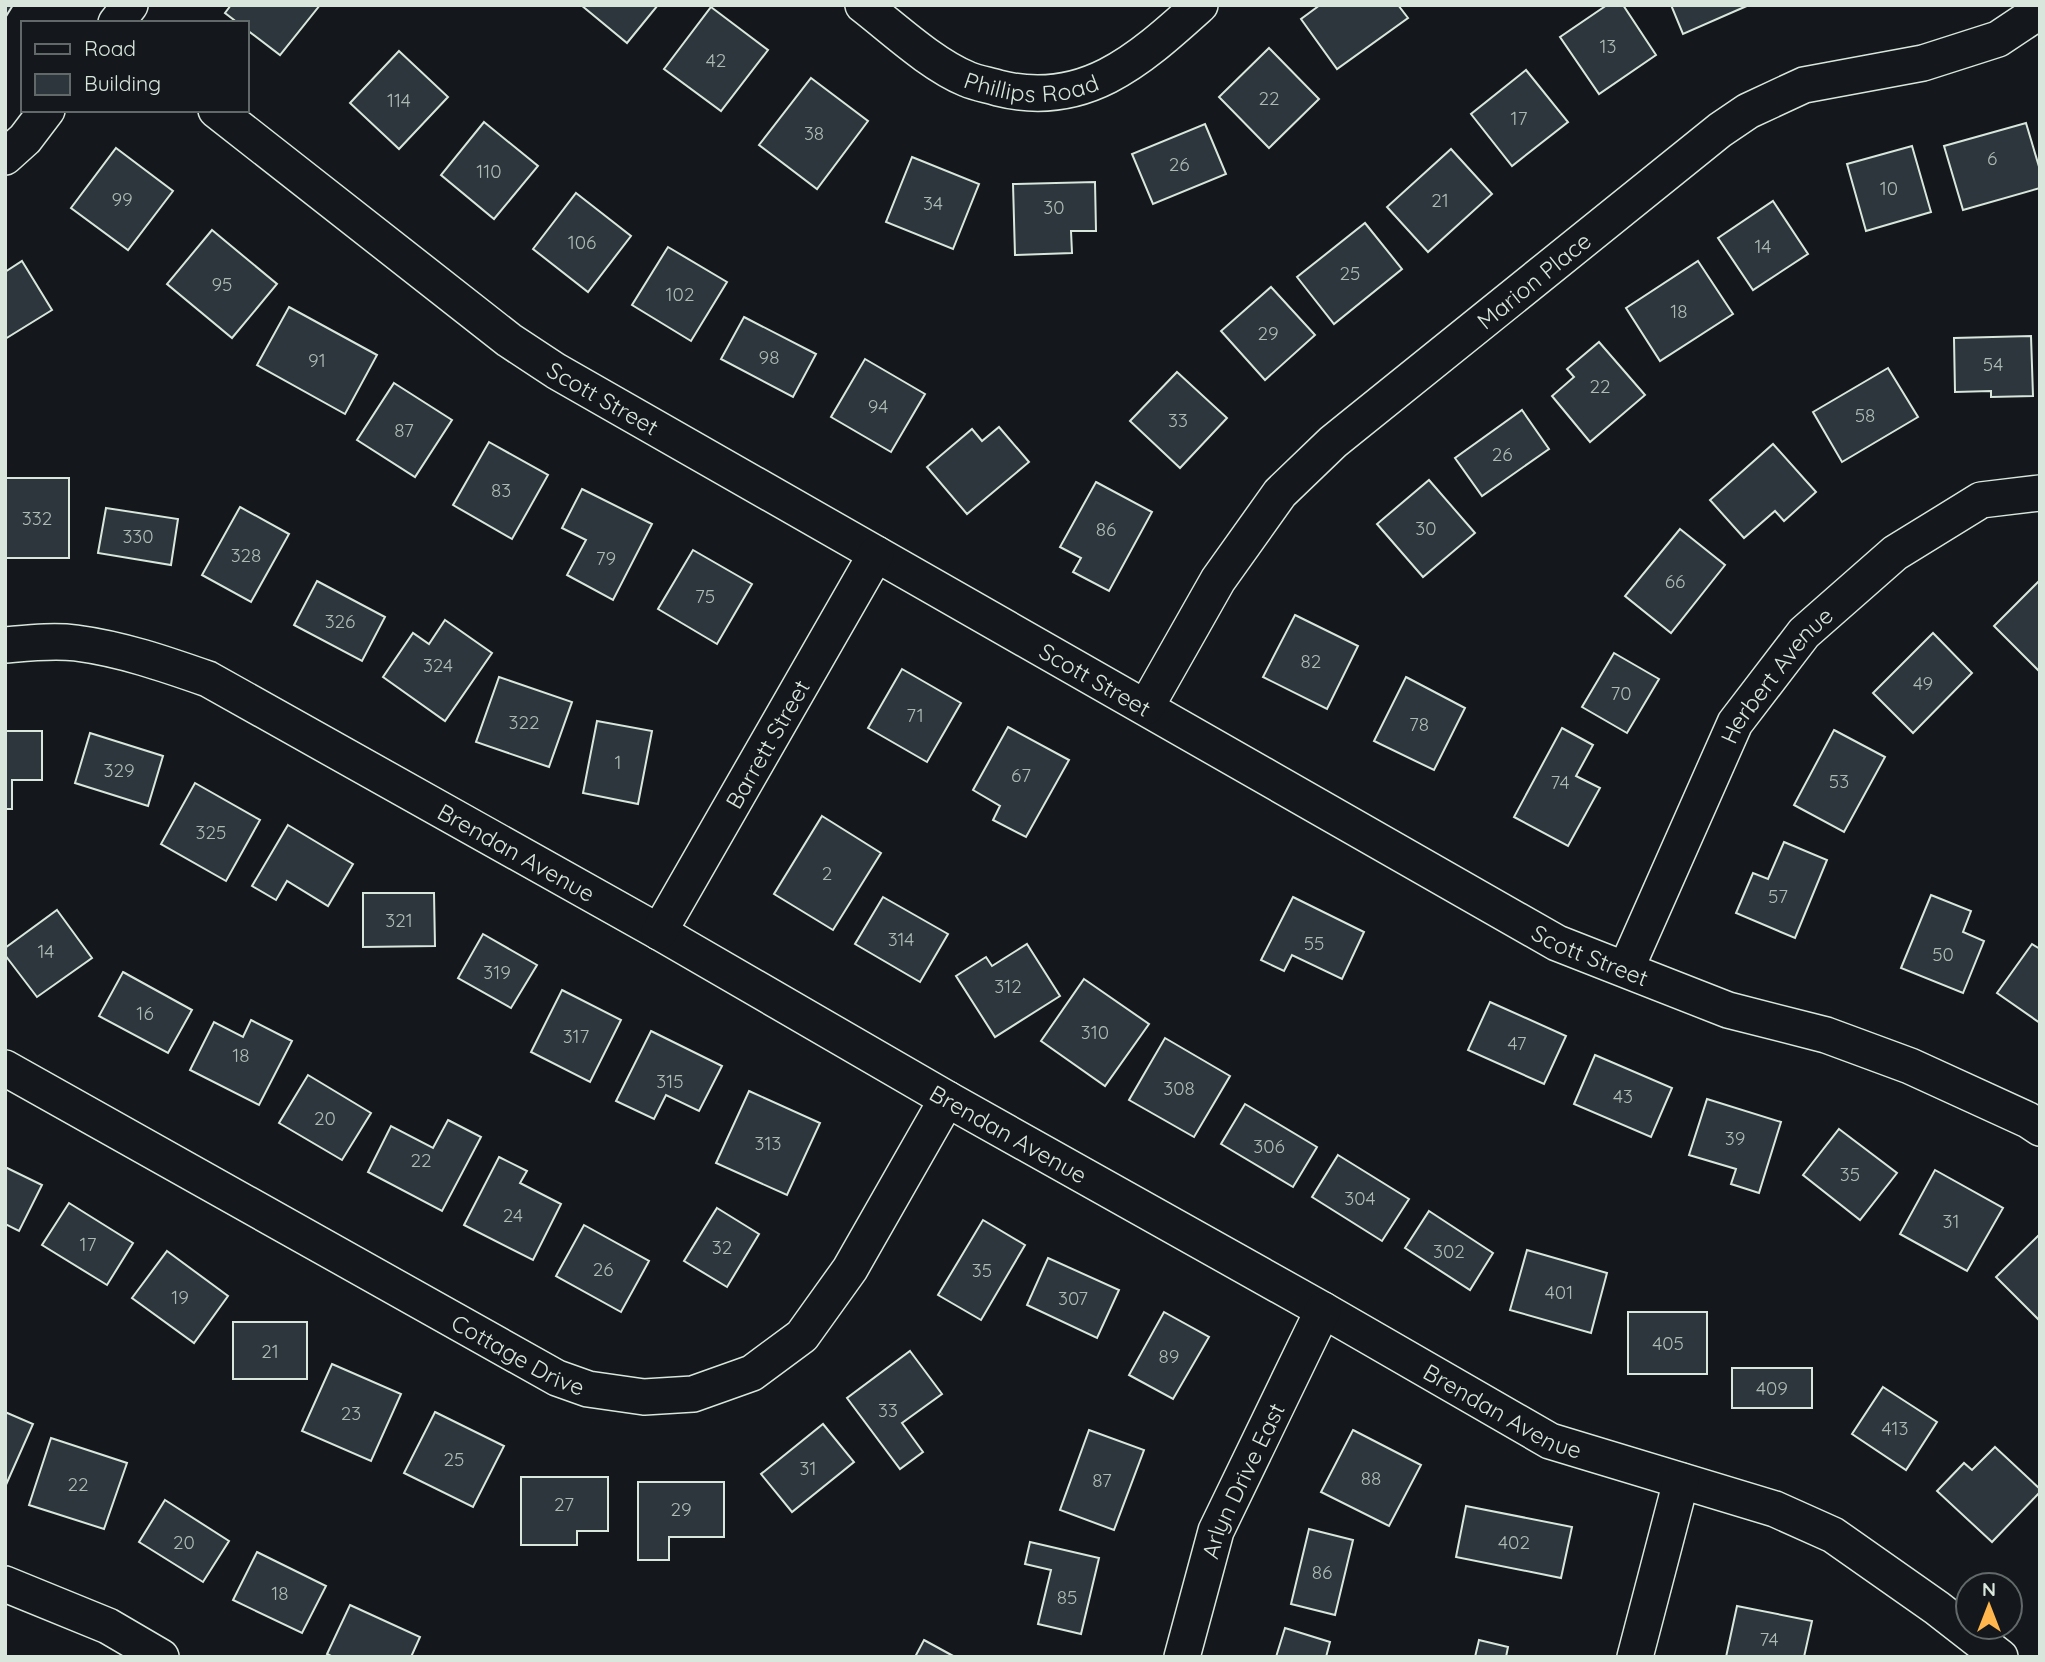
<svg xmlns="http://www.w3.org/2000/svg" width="2045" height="1662" font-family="Quicksand,sans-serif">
<rect width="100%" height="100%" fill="#14181c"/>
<g fill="#2c363c" stroke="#d8e6dc" stroke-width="2">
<polygon points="5,5 13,5 5,18"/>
<polygon points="231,5 320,5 280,55 247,30 247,23 238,23 225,13"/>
<polygon points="581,5 658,5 627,43"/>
<polygon points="1320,5 1398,5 1408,18 1337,69 1301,19"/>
<polygon points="1607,5 1623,5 1656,55 1599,94 1560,37"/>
<polygon points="1671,5 1749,5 1683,34"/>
<polygon points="711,7 768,50 721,111 664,69"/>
<polygon points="1269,48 1319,99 1269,148 1219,97"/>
<polygon points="399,51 448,97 399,149 350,103"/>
<polygon points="1526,70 1568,122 1512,166 1471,114"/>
<polygon points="811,78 868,121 817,189 759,145"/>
<polygon points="484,122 538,166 494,219 441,175"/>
<polygon points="2026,123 2040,170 2040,188 1963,210 1944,146"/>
<polygon points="1205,124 1226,174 1153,204 1132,154"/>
<polygon points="1912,146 1931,212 1866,231 1847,164"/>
<polygon points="116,148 173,191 128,250 71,208"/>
<polygon points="1451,149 1492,194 1428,252 1387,207"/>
<polygon points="912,157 979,184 953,249 886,222"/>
<polygon points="1095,182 1096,231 1071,231 1072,253 1015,255 1013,184"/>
<polygon points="576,193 631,236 588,292 533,249"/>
<polygon points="1773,201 1808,254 1753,290 1718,238"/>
<polygon points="1365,223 1402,269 1334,324 1297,277"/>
<polygon points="212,230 277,284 232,338 167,284"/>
<polygon points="668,247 727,282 691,341 632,305"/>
<polygon points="22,261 52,310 5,339 5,272"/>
<polygon points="1698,261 1733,314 1660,361 1626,308"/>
<polygon points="1271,287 1315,335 1265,380 1221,331"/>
<polygon points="289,307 377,355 345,414 257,365"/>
<polygon points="744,317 816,354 793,397 721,359"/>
<polygon points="2031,336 2033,396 1991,397 1991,391 1955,392 1954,338"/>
<polygon points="1599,342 1645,395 1590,442 1552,396 1574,377 1567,369"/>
<polygon points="865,359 925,394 891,452 831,417"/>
<polygon points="1888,368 1918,417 1842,462 1813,412"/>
<polygon points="1177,372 1227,418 1180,468 1130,421"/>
<polygon points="394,383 452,420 415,477 357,440"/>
<polygon points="1522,410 1549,449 1482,496 1455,458"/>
<polygon points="999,427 1029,462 967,514 927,467 972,429 982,441"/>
<polygon points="489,442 548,475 512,539 453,505"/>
<polygon points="1773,444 1816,492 1784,521 1775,511 1744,538 1710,500"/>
<rect x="5" y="478" width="64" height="80"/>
<polygon points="1429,480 1475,533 1423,577 1377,524"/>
<polygon points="1096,482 1152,512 1109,591 1073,572 1081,558 1060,547"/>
<polygon points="582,489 652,524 613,600 567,575 586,540 562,528"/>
<polygon points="240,507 289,534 251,602 202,575"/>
<polygon points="106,508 178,519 171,565 98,553"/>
<polygon points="1680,529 1725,565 1671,633 1625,596"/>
<polygon points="693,550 752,584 717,644 658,609"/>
<polygon points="317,581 385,617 362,661 294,625"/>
<polygon points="2039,581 2040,581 2040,672 1994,626"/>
<polygon points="1295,615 1358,646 1327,709 1263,677"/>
<polygon points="445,620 492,653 445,721 383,677 413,633 429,644"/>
<polygon points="1933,633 1972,673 1913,733 1873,693"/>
<polygon points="1614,653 1659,679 1627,733 1582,707"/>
<polygon points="902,669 961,703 927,762 868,728"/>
<polygon points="499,677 572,702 549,767 476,742"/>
<polygon points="1406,677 1465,708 1434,770 1374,741"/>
<polygon points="597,721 652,731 638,804 583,793"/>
<polygon points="1008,727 1069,760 1026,837 993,820 1000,806 973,790"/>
<polygon points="1562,728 1593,745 1576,776 1600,788 1568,846 1514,817"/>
<polygon points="1834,730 1885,757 1844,832 1794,805"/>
<polygon points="5,731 42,731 42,780 12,780 12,809 5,809"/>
<polygon points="90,733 163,756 148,806 75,783"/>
<polygon points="195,783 260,820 226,881 161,844"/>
<polygon points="822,816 881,853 833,930 774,894"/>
<polygon points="288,825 353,864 328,906 287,881 276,900 252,886"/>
<polygon points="1784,842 1827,860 1795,938 1736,913 1753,873 1768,879"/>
<polygon points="363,893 434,893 435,946 363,947"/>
<polygon points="1931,895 1971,911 1963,932 1984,941 1963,993 1901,968"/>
<polygon points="883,897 948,934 920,982 855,944"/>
<polygon points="1293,897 1364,932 1342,979 1292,955 1284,971 1261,960"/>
<polygon points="57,910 92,958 37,997 5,955 5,948"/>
<polygon points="483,934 537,965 511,1008 458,978"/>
<polygon points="1027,944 1060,996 995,1037 956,976 986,957 992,966"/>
<polygon points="2032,944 2040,949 2040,1023 1997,993"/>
<polygon points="123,972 192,1010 168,1053 99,1016"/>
<polygon points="1084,979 1149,1024 1105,1086 1041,1041"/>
<polygon points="562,990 621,1020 590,1082 531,1052"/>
<polygon points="1490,1002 1566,1036 1544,1084 1468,1050"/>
<polygon points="251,1020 292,1041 259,1105 190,1070 214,1022 243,1037"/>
<polygon points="651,1031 722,1066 699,1111 666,1095 654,1119 616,1101"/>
<polygon points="1165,1038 1230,1076 1194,1137 1129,1100"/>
<polygon points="1595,1055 1672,1088 1651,1137 1574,1104"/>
<polygon points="308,1075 371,1113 342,1160 279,1123"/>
<polygon points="749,1091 820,1123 787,1195 716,1163"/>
<polygon points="1707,1099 1781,1122 1759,1193 1731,1184 1736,1169 1689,1155"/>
<polygon points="1245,1104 1317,1147 1293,1187 1221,1144"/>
<polygon points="448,1120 481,1137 442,1211 368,1172 391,1126 433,1148"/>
<polygon points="1839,1129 1897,1173 1860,1220 1803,1175"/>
<polygon points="1338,1155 1409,1199 1382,1241 1312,1197"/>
<polygon points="499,1157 527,1171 520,1183 561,1204 533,1260 464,1225"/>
<polygon points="5,1167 42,1185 19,1231 5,1224"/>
<polygon points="1935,1170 2003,1208 1967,1271 1900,1234"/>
<polygon points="69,1203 133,1243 107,1285 42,1245"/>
<polygon points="717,1208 759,1234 727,1287 684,1261"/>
<polygon points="1429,1211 1493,1253 1470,1290 1405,1248"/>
<polygon points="983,1220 1025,1245 981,1320 938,1295"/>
<polygon points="584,1225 649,1261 621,1312 556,1276"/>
<polygon points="2040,1234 2040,1321 1996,1277"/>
<polygon points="1527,1250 1607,1273 1591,1333 1510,1310"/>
<polygon points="167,1251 228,1296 194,1343 132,1298"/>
<polygon points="1048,1258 1119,1290 1097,1338 1027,1305"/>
<polygon points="1164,1312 1209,1337 1173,1399 1129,1375"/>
<rect x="1628" y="1312" width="79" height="62"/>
<rect x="233" y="1322" width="74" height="57"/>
<polygon points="910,1351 942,1394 902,1423 923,1452 900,1469 847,1398"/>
<polygon points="332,1364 401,1394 371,1461 302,1431"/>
<rect x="1732" y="1368" width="80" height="40"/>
<polygon points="1883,1387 1937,1422 1906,1470 1852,1434"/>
<polygon points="5,1412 33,1424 5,1487"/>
<polygon points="435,1412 504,1446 473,1507 404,1473"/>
<polygon points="823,1424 854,1462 792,1512 761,1474"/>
<polygon points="1089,1430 1144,1450 1114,1530 1060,1510"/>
<polygon points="1353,1430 1421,1465 1389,1526 1321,1492"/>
<polygon points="51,1438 127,1463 104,1529 29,1505"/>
<polygon points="1995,1447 2040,1489 2040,1492 1992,1542 1937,1491 1964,1463 1972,1470"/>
<polygon points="521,1477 608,1477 608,1531 577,1531 577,1545 521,1545"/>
<polygon points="638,1482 724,1482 724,1537 669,1537 669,1560 638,1560"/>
<polygon points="165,1500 229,1541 203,1582 139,1542"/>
<polygon points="1466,1506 1572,1527 1561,1578 1456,1557"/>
<polygon points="1309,1529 1353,1540 1335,1615 1291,1604"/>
<polygon points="1030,1542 1099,1558 1081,1634 1038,1624 1051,1570 1025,1564"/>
<polygon points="257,1552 326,1586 302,1633 233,1600"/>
<polygon points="350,1605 420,1637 411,1657 333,1657 327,1654"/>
<polygon points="1737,1606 1812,1621 1804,1657 1726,1657"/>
<polygon points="1285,1628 1330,1642 1326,1657 1276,1657"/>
<polygon points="924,1640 955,1657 915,1657"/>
<polygon points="1479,1640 1508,1647 1506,1657 1475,1657"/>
</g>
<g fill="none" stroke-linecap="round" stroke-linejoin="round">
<g stroke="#d8e6dc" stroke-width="38">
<g id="minor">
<path id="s1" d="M863,5c31,24 68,59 104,74 9,4 21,6 31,9 87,22 142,-29 202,-83"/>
<polyline points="116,23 130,5"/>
<path id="s2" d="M216,110l293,230 47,31 1001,572 171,67 98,25 84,31 118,54 12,8"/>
<polyline points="5,157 25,139 47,110"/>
<path id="s3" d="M5,645c23,-2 48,-5 71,-2 46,6 89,21 132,36l451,253 288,167 376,211 227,131 225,68 58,26 104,73 63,49"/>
<path id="s4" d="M1146,707l72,-127 62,-87 53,-51 387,-312 28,-19 56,-26 119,-22 75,-24 42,-28"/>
<path id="s5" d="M659,932l217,-378"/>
<path id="s6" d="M1626,969l109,-246 69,-90 91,-80 86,-53 59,-7"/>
<path id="s7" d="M5,1068l552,310 31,11 56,8 49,-3 59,-21 50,-37 48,-67 97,-170"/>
<polyline points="5,1584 108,1626 161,1657"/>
<path id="s8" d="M1182,1657l34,-126 107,-221"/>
<polyline points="1635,1657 1681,1481"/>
</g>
</g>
<use href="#minor" stroke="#14181c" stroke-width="35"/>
</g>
<g text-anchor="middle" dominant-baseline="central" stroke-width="5" stroke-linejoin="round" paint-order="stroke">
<g font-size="19" fill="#adbab4">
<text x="1608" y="46">13</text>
<text x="716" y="60">42</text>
<text x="1269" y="98">22</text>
<text x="399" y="100">114</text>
<text x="1519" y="118">17</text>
<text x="814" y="133">38</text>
<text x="1992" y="158">6</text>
<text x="1179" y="164">26</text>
<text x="489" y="171">110</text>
<text x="1889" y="188">10</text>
<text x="122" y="199">99</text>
<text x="1440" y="200">21</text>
<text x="933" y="203">34</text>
<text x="1054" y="207">30</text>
<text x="582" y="242">106</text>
<text x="1763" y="246">14</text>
<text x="1350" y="273">25</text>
<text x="222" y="284">95</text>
<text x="680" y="294">102</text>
<text x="1679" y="311">18</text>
<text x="1268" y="333">29</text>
<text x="769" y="357">98</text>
<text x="317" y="360">91</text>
<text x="1993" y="364">54</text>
<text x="1600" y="386">22</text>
<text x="878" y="406">94</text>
<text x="1865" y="415">58</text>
<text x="1178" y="420">33</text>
<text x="404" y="430">87</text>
<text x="1502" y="454">26</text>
<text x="501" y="490">83</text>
<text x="37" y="518">332</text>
<text x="1426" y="528">30</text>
<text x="1106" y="529">86</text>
<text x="138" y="536">330</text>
<text x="246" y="555">328</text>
<text x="606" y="558">79</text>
<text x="1675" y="581">66</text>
<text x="705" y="596">75</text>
<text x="340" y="621">326</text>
<text x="1311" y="661">82</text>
<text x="438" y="665">324</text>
<text x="1923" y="683">49</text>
<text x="1621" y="693">70</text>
<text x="915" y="715">71</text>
<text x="524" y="722">322</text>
<text x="1419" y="724">78</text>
<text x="618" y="762">1</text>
<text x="119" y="770">329</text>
<text x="1021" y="775">67</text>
<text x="1839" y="781">53</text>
<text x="1560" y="782">74</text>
<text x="211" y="832">325</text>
<text x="827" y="873">2</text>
<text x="1778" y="896">57</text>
<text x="399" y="920">321</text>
<text x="901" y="939">314</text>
<text x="1314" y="943">55</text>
<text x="46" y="951">14</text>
<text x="1943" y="954">50</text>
<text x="497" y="972">319</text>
<text x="1008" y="986">312</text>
<text x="145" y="1013">16</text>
<text x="1095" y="1032">310</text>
<text x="576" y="1036">317</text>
<text x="1517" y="1043">47</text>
<text x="241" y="1055">18</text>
<text x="670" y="1081">315</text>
<text x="1179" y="1088">308</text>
<text x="1623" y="1096">43</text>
<text x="325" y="1118">20</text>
<text x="1735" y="1138">39</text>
<text x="768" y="1143">313</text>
<text x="1269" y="1146">306</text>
<text x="421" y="1160">22</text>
<text x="1850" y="1174">35</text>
<text x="1360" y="1198">304</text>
<text x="513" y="1215">24</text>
<text x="1951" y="1221">31</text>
<text x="88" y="1244">17</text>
<text x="722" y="1247">32</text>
<text x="1449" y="1251">302</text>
<text x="603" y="1269">26</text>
<text x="982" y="1270">35</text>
<text x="1559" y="1292">401</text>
<text x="180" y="1297">19</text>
<text x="1073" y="1298">307</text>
<text x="1668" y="1343">405</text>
<text x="270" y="1351">21</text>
<text x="1169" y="1356">89</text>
<text x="1772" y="1388">409</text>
<text x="888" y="1410">33</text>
<text x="351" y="1413">23</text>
<text x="1895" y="1428">413</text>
<text x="454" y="1459">25</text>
<text x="808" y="1468">31</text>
<text x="1371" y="1478">88</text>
<text x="1102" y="1480">87</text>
<text x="78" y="1484">22</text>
<text x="564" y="1504">27</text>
<text x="681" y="1509">29</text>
<text x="184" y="1542">20</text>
<text x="1514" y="1542">402</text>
<text x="1322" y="1572">86</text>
<text x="280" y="1593">18</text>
<text x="1067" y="1597">85</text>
<text x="1769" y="1639">74</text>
</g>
<g font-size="23" fill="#d8e6dc" stroke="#14181c">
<text stroke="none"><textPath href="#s1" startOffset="194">Phillips Road</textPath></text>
<text stroke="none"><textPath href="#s4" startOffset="584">Marion Place</textPath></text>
<text stroke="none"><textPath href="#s2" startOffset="483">Scott Street</textPath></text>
<text stroke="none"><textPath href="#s6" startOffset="332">Herbert Avenue</textPath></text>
<text stroke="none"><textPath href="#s2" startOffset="1050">Scott Street</textPath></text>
<text stroke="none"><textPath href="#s5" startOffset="217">Barrett Street</textPath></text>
<text stroke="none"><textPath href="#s3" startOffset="562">Brendan Avenue</textPath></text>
<text stroke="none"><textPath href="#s2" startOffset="1617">Scott Street</textPath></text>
<text stroke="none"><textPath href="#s3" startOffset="1129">Brendan Avenue</textPath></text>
<text stroke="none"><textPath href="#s7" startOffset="588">Cottage Drive</textPath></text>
<text stroke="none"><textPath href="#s3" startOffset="1696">Brendan Avenue</textPath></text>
<text stroke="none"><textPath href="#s8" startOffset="187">Arlyn Drive East</textPath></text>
</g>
</g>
<rect width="2045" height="1662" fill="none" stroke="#d8e6dc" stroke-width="14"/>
<rect x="21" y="21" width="228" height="91" fill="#14181c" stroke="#626a69" stroke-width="2"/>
<rect x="35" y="44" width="35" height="10" fill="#14181c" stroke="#626a69" stroke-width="2"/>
<text x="84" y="56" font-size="21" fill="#d8e6dc">Road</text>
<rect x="35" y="74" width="35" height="21" fill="#2c363c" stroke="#626a69" stroke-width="2"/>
<text x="84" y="91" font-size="21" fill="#d8e6dc">Building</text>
<g transform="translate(1989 1606)"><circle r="33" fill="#14181c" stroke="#626a69" stroke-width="2"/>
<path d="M0-5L12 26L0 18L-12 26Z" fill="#ffb74d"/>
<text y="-10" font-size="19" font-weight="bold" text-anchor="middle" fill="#d8e6dc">N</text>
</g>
</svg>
